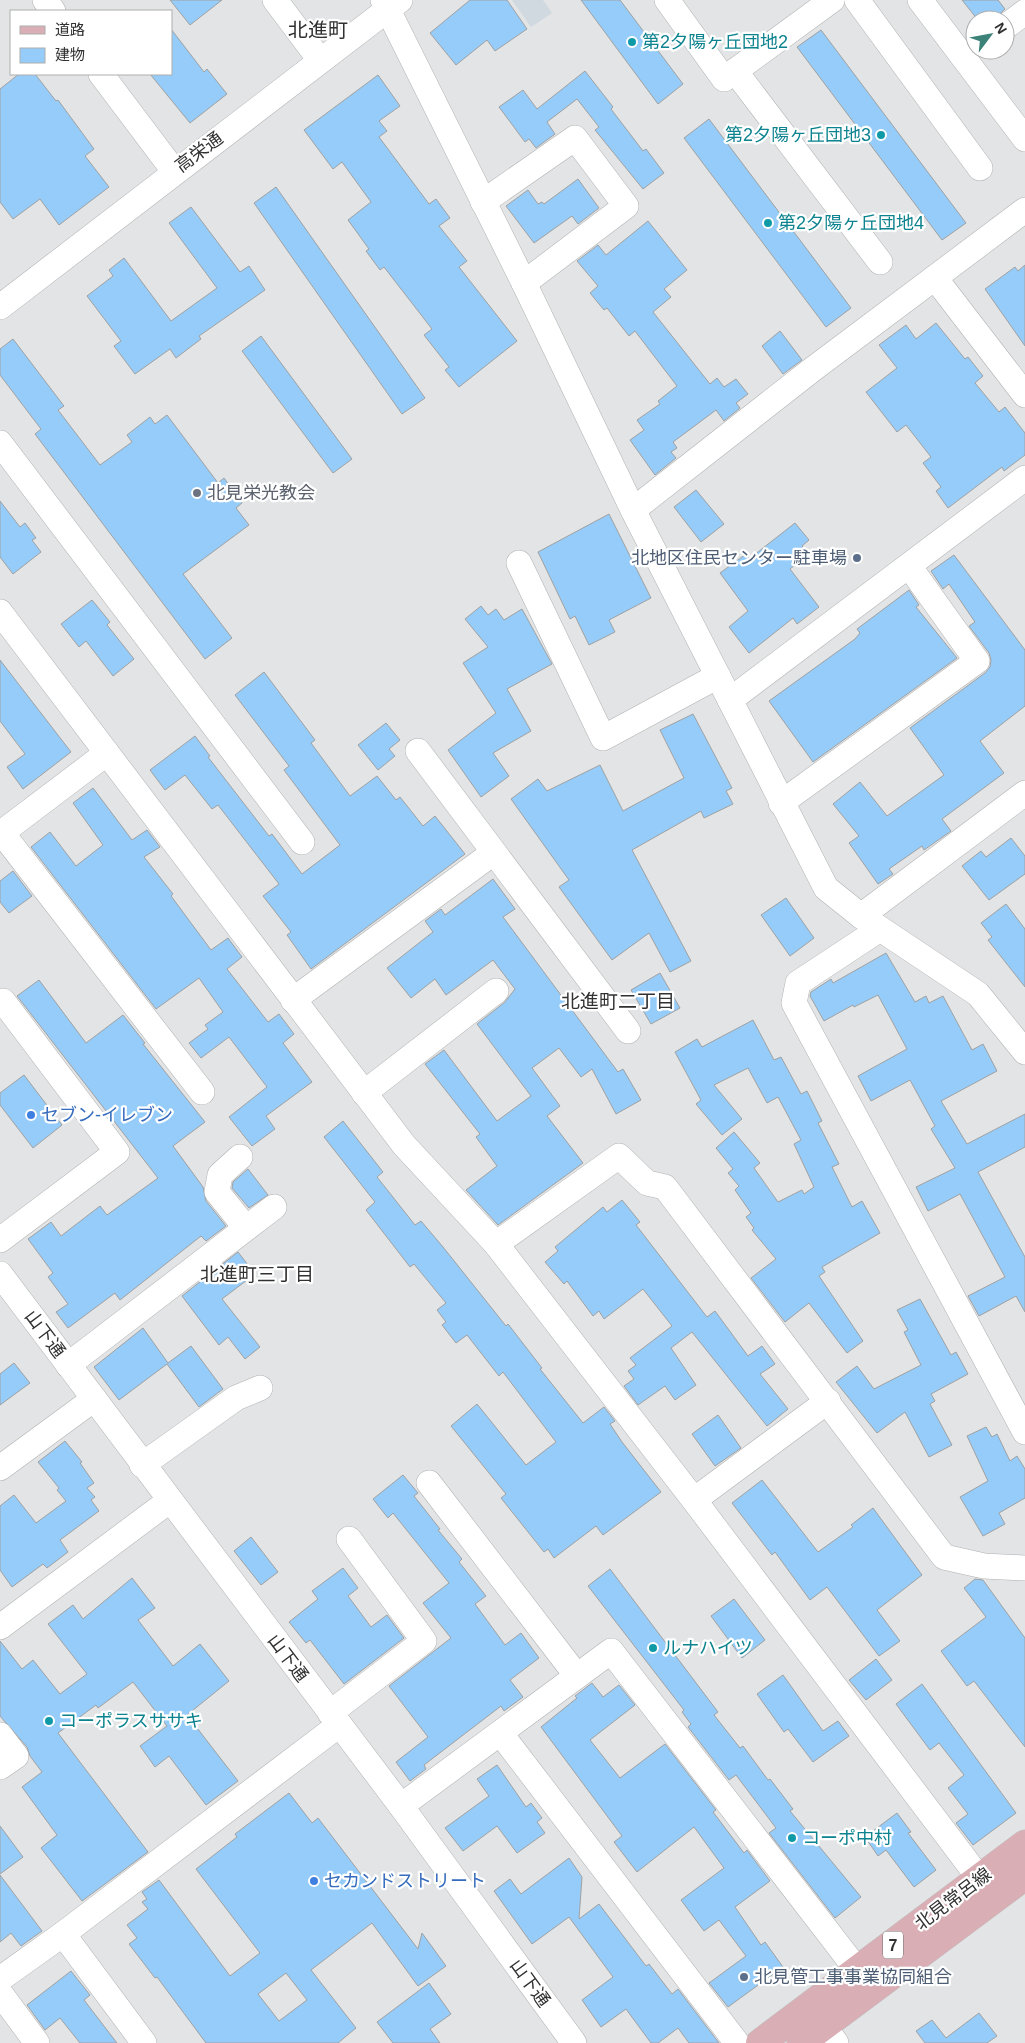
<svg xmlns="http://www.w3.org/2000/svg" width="1025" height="2043" font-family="Arial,'Noto Sans JP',sans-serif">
<rect width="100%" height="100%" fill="#e2e4e5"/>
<polygon fill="#d1d9e0" points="512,0 543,0 552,13 531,27"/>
<g fill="#95ccf9" stroke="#a0a1a2" fill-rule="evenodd">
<polygon points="170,0 222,0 190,25"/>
<polygon points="470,0 507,0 527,29 495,51 487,40 456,65 430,33"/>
<polygon points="581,0 620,0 683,84 658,104"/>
<polygon points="962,0 998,0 1005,9 993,20 978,20"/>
<polygon points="171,29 204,72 207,69 227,94 190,123 150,74 171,74"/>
<polygon points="821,30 966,223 942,240 797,47"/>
<polygon points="585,71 613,107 611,109 643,151 646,149 664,173 643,189 595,130 599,127 577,99 547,122 555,134 536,148 529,139 525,142 499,107 523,90 537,109"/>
<polygon points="19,74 35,74 56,101 58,100 94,149 85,156 109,187 59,225 40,199 13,219 0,202 0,89"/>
<polygon points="378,75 400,106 379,121 387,131 379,137 429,204 436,199 450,218 439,226 467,261 459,267 517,341 459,387 445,370 449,367 424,335 432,329 384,267 380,270 366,251 369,249 348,220 371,202 342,162 333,169 304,130"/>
<polygon points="709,119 851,308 826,327 684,138"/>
<polygon points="578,179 599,208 578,224 572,216 534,243 506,206 528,190 538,204 542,202 544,204"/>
<polygon points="276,187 425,398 402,414 254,203"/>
<polygon points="191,207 240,272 249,266 265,290 199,336 201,339 176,358 170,349 135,374 114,346 121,341 87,296 113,276 109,270 124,258 171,321 217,288 169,223"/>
<polygon points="648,221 687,270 664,289 671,297 653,312 710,384 717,378 724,387 736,379 748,394 736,403 740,408 724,421 716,410 673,442 677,448 671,452 676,458 655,475 630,440 644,430 637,420 660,404 658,401 677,386 635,331 629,336 607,308 604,310 590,293 598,286 577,261 598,245 606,255"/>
<polygon points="1025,265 1025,346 985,289 1015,267 1018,271"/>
<polygon points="936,323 965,359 968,357 983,376 975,383 999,412 1005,407 1025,433 1025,455 1004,471 1002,467 948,508 936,491 941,487 923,463 931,457 906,425 897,432 866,392 897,368 879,345 906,325 916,339"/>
<polygon points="780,331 802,360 783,374 762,346"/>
<polygon points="261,336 352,459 333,473 242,351"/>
<polygon points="13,339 64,406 58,410 100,465 132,442 127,435 150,417 155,424 167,415 218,483 224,478 242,503 236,508 249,525 183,574 232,638 205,659 35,434 41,429 0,375 0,349"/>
<polygon points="696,490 724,524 701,542 674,507"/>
<polygon points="0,501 20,527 25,523 36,538 32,540 41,552 13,574 0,557"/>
<polygon points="609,514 651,598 609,620 615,632 589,645 575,616 570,619 538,552"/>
<polygon points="795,523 809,540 802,546 809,554 790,569 819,607 797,624 793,618 749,653 729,627 748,611 720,573 746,554 749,559"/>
<polygon points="954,555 1025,650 1025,706 980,741 1004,773 942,819 951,831 924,850 922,846 889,869 893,874 878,884 849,843 859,836 833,804 860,782 887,816 944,775 910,728 985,673 990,667 991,660 989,653 969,626 975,622 949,584 943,589 931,571"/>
<polygon points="909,590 919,605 916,607 957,658 813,762 769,701 855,639 860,633 857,629"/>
<polygon points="92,600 110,622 107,625 134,659 113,676 86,641 79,647 61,624"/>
<polygon points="481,606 488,615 496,609 504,620 522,609 552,664 507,689 531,731 493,753 509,776 481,797 448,750 496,713 463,663 488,647 465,619"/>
<polygon points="0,660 71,752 23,789 7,767 25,754 0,721"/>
<polygon points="264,672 315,740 311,743 350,796 377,776 396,800 400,797 423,826 435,816 465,854 311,969 287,935 291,932 263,896 279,884 218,805 212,809 185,775 165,790 150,770 195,736 210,756 208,757 269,836 272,834 302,874 340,845 284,770 289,766 235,695"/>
<polygon points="693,714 732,788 726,791 733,804 704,818 701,811 632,850 691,961 670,972 649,933 612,960 559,887 569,880 511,799 538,779 547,791 600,765 623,811 684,778 660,730"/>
<polygon points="386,723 400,740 389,749 395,756 378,770 358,745"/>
<polygon points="93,788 132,840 147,830 160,847 144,857 173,894 171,896 211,950 228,938 242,957 227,969 268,1022 279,1014 294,1034 283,1043 312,1082 266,1116 275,1129 252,1146 229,1117 267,1087 229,1037 201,1058 189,1043 208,1029 205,1025 223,1012 199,978 156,1009 31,847 50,832 76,866 103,845 73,803"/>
<polygon points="1011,838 1025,856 1025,874 989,900 962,866 981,851 986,857"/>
<polygon points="13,871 32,896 9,913 0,902 0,881"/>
<polygon points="493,879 515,909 503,917 618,1072 623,1069 641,1100 616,1114 592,1069 581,1077 559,1048 532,1068 560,1106 547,1116 583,1163 498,1225 466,1190 497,1166 476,1137 480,1134 425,1064 444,1050 497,1121 531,1096 477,1024 505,1002 515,989 493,960 446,995 435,979 411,998 387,968 433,932 425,921 441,909 445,915"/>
<polygon points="786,898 814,938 790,956 761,915"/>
<polygon points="1006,904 1025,929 1025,987 988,940 992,937 981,923"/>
<polygon points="886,953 915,1002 926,996 929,1003 943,996 972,1050 983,1044 997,1071 941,1101 967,1144 1025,1114 1025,1147 978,1172 1025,1257 1025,1312 1016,1296 979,1316 968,1296 1005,1277 960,1194 928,1211 916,1187 955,1168 931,1129 935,1126 910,1080 871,1101 858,1076 907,1049 878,995 854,1007 853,1005 824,1021 810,996 811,992 831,979 833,983"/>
<polygon points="660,973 680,1008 651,1024 631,990"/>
<polygon points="39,980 86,1043 123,1015 145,1043 143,1044 205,1122 173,1146 203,1187 206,1201 226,1226 206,1241 201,1236 120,1300 115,1293 68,1328 56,1312 68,1304 48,1277 53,1273 28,1239 51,1222 61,1236 100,1206 107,1215 158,1178 17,996"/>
<polygon points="753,1020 774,1060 781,1057 801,1094 807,1091 822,1121 818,1123 839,1164 832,1167 852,1207 862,1201 880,1233 822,1267 825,1272 819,1276 863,1341 847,1353 809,1303 785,1322 751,1278 776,1259 752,1230 754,1228 746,1217 751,1213 735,1190 739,1186 728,1173 733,1169 716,1148 734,1132 760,1163 754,1168 778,1202 802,1190 804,1194 814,1187 794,1144 801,1140 778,1097 767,1103 748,1068 714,1085 742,1119 722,1135 696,1104 701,1100 675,1052 697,1039 702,1047"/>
<polygon points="24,1075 62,1125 33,1148 0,1105 0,1093"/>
<polygon points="343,1121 383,1172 377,1177 415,1225 421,1221 443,1247 506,1326 508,1324 542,1368 540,1369 583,1423 604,1407 615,1421 610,1424 622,1442 661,1492 603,1535 596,1526 554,1558 548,1549 544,1552 501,1498 506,1494 451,1426 477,1404 526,1465 556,1442 503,1372 499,1376 467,1335 456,1343 442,1325 446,1322 437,1310 446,1303 414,1264 410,1267 366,1210 375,1202 324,1137"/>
<polygon points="248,1169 268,1195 249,1208 232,1188 233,1182"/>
<polygon points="622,1200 640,1222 636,1225 707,1317 715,1311 748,1356 762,1346 775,1364 760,1374 788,1409 767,1426 692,1332 671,1348 696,1385 675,1400 665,1386 638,1405 624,1386 634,1379 628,1371 636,1365 630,1358 672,1326 643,1289 604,1319 599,1311 593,1316 567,1281 564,1284 545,1262 558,1251 555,1247 603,1207 607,1212"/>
<polygon points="238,1252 255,1274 222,1299 260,1347 245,1359 228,1337 219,1345 182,1296"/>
<polygon points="920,1299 951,1355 956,1352 968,1374 931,1394 935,1401 930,1404 952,1445 929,1457 905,1412 877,1433 836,1382 857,1366 874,1389 921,1365 904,1332 908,1330 897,1310"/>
<polygon points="143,1328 168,1363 191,1346 223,1389 199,1407 167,1364 119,1400 94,1367"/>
<polygon points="14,1363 30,1383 0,1405 0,1374"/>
<polygon points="718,1415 741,1448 715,1466 692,1434"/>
<polygon points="986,1427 992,1437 997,1434 1010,1461 1017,1456 1025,1469 1025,1498 999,1513 1005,1524 983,1536 960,1497 988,1481 967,1436"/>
<polygon points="65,1441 82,1462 80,1463 94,1483 87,1488 95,1497 91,1500 99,1511 60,1540 68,1552 47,1568 43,1564 12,1587 0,1570 0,1506 14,1495 36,1523 66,1501 57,1490 59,1488 38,1462"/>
<polygon points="403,1475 418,1493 414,1496 440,1529 438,1530 462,1559 459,1562 486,1596 475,1604 505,1645 521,1633 539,1658 510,1680 523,1697 504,1711 501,1706 424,1765 426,1769 410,1781 396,1762 428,1737 389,1686 451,1638 423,1603 449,1583 393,1513 388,1518 373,1499"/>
<polygon points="762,1480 818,1552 853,1527 851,1525 873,1508 922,1575 877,1610 900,1641 879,1656 827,1587 810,1600 775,1552 772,1555 732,1503"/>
<polygon points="251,1537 278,1572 261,1585 234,1551"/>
<polygon points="343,1568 358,1588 348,1596 371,1627 387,1615 404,1638 344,1684 310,1640 306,1643 289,1622 318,1599 312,1591"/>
<polygon points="610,1569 718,1712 714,1715 740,1748 743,1746 768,1780 770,1779 793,1809 790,1811 861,1897 835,1918 769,1833 776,1828 736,1775 729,1780 688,1727 691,1724 682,1712 684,1710 588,1586"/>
<polygon points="132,1578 155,1608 138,1620 173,1666 200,1644 229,1681 187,1715 238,1781 206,1805 169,1756 155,1767 140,1746 167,1726 133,1682 98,1708 96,1705 58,1733 148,1852 82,1901 41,1848 57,1835 22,1787 42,1772 30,1756 27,1747 0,1716 0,1641 22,1669 33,1660 60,1694 87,1674 48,1624 73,1605 83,1619"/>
<polygon points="975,1579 983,1580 1025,1638 1025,1747 974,1681 967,1686 941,1651 986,1617 964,1588"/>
<polygon points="734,1599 765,1640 742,1658 711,1616"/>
<polygon points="876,1659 892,1680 866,1700 849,1680"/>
<polygon points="783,1675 823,1731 838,1721 849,1736 813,1762 788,1729 784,1732 757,1694"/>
<polygon points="592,1683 603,1697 619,1685 635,1705 590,1740 620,1778 665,1744 716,1810 713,1812 744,1853 747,1850 770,1881 735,1907 761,1945 765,1942 783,1967 728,2007 709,1983 746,1956 719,1920 704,1931 681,1900 724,1868 694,1827 637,1872 614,1842 622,1836 541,1727 577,1698 575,1696"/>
<polygon points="922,1684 1016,1813 973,1845 956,1823 968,1814 948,1788 964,1775 939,1743 930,1750 896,1704"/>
<polygon points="497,1765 526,1807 531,1803 542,1818 537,1822 545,1833 517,1853 497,1826 463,1851 445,1828 489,1796 477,1779"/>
<path d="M289,1793l23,30 6,-5 100,131 4,-16 24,33 -28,20 -46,-63 -61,47 45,58 -18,15h-132l-49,-66 -2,1 -26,-34 8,-6 -10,-13 21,-16 -6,-7 5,-3 -5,-7 17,-12 71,96 30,-23 -64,-84 41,-32 -2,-3zM286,1973l21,27 -28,21 -21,-27z"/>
<polygon points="897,1813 911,1832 908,1833 936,1870 914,1887 886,1850 878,1856 865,1837"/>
<polygon points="0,1826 23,1857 0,1874"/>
<polygon points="569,1858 582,1877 579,1919 599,1904 646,1966 649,1964 672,1994 678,1989 719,2043 689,2043 678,2028 658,2043 651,2043 626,2009 601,2027 582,2000 613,1977 569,1917 532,1944 494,1891 510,1879 521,1894"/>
<polygon points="0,1875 42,1931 21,1946 11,1933 0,1942"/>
<polygon points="71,1971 90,1995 84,2000 117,2043 80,2043 60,2018 45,2030 27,2005"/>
<polygon points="429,1983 451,2014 430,2029 440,2043 393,2043 377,2022"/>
<polygon points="979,2013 997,2036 987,2043 925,2043 916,2031 932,2020 946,2038"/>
</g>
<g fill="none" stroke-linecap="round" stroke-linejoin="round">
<g stroke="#b1b2b3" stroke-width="26">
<g id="minor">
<polyline points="45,0 53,11"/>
<polyline points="275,0 320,60"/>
<polyline points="383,0 524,283 633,510 826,888 861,916 978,994 1025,1052"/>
<polyline points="667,0 724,79 832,0"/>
<polyline points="857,0 980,168"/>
<polyline points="920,0 1025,139"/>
<polyline points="1005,27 1025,12"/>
<polyline points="735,71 880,262"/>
<polyline points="101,74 174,171"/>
<polyline points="483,202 575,138 626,206 524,283"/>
<polyline points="935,278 1025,395"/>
<polyline points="0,307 400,0"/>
<polyline points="0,443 302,842"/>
<polyline points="633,510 813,369 1025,210"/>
<polyline points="519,563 603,738 718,676"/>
<polyline points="0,612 404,1145 496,1244 694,1500 992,1895"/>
<polyline points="730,700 1025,478"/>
<polyline points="418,751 628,1031"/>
<polyline points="781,803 977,661 909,566"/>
<polyline points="2,833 202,1092"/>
<polyline points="0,834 107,753"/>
<polyline points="861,916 1025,793"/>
<polyline points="880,929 798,983 794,1003 1025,1432"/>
<polyline points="293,1000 493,853"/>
<polyline points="0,1003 3,1001 117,1152 0,1240"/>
<polyline points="364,1093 496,991"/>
<polyline points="240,1157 220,1175 217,1192 246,1228"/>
<polyline points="496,1244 619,1156 647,1183 665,1187 944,1557 984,1566 1025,1568"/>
<polyline points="0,1274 401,1806 574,2043"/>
<polyline points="68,1365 274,1207"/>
<polyline points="142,1465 236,1398 260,1388"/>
<polyline points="0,1468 94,1399"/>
<polyline points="429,1483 577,1676"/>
<polyline points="694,1500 828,1401"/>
<polyline points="0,1627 169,1501"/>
<polyline points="330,1713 424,1641 349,1539"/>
<polyline points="501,1734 737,2043"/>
<polyline points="0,1735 16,1756 0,1767"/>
<polyline points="401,1806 611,1651 858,1971"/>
<polyline points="63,1934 144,2043"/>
<polyline points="0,1979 63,1934 339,1725"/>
<polyline points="0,1993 37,2043"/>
<polyline points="813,2011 836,2043"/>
</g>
</g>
<g stroke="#c1c1c2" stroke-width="29">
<g id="major">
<polyline points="760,2043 1025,1844"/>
<polyline points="801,2043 1025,1876"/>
</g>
</g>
<use href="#minor" stroke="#fff" stroke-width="25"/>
<use href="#major" stroke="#d9aeb5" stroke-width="28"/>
</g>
<g fill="#0f9aa8" stroke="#fff" stroke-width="2">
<circle cx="632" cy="42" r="5"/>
<circle cx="881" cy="135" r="5"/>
<circle cx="768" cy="223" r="5"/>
<circle cx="653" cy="1648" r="5"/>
<circle cx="49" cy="1721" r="5"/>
<circle cx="792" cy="1838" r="5"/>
</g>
<circle fill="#6b7280" stroke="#fff" stroke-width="2" cx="197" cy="493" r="5"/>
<g fill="#5c6f8a" stroke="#fff" stroke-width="2">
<circle cx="857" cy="558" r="5"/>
<circle cx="744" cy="1977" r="5"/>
</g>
<g fill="#3f7fe0" stroke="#fff" stroke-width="2">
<circle cx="31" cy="1115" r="5"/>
<circle cx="314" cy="1881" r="5"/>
</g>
<g text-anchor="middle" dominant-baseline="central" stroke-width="4.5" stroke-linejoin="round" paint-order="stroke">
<rect fill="#fff" stroke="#6f6f70" stroke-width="1" x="883" y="1931.5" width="20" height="27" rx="4"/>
<g font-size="16" font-weight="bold" fill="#313132">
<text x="893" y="1945">7</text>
</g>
<g font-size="18" fill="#0d838f" stroke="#fff" text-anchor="start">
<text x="642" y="42">第2夕陽ヶ丘団地2</text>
<text x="871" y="135" text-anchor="end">第2夕陽ヶ丘団地3</text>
<text x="778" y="223">第2夕陽ヶ丘団地4</text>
<text x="663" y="1648">ルナハイツ</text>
<text x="59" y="1721">コーポラスササキ</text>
<text x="802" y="1838">コーポ中村</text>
</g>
<g font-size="18" fill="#313132" stroke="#fff">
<text transform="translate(199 152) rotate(-37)">高栄通</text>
<text transform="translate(45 1334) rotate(53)">山下通</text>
<text transform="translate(288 1658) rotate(53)">山下通</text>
<text transform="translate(953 1899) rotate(-37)">北見常呂線</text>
<text transform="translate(530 1983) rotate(54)">山下通</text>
</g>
<g font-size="18" fill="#5b616d" stroke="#fff" text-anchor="start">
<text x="207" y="493">北見栄光教会</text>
</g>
<g font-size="18" fill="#4e5e75" stroke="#fff" text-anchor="end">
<text x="847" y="558">北地区住民センター駐車場</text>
<text x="754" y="1977" text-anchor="start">北見管工事事業協同組合</text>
</g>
<g font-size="18" fill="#366cbe" stroke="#fff" text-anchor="start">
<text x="41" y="1115">セブン-イレブン</text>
<text x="324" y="1881">セカンドストリート</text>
</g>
<g font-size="19" fill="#313132" stroke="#fff">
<text x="618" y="1001">北進町二丁目</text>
<text x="257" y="1274">北進町三丁目</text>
</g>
<g font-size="20" fill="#313132" stroke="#fff">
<text x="318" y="30">北進町</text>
</g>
</g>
<rect x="10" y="10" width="162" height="65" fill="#ffffff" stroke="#adadad"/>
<rect x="20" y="26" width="25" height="8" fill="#d9aeb5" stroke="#adadad"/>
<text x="55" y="35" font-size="15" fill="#313132">道路</text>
<rect x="20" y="48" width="25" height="15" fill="#95ccf9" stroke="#adadad"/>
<text x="55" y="60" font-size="15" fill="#313132">建物</text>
<g transform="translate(990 35) rotate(58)"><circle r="24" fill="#ffffff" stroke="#adadad"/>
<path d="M0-4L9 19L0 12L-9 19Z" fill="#3c8279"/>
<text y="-8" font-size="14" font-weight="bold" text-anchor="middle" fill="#313132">N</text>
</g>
</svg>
